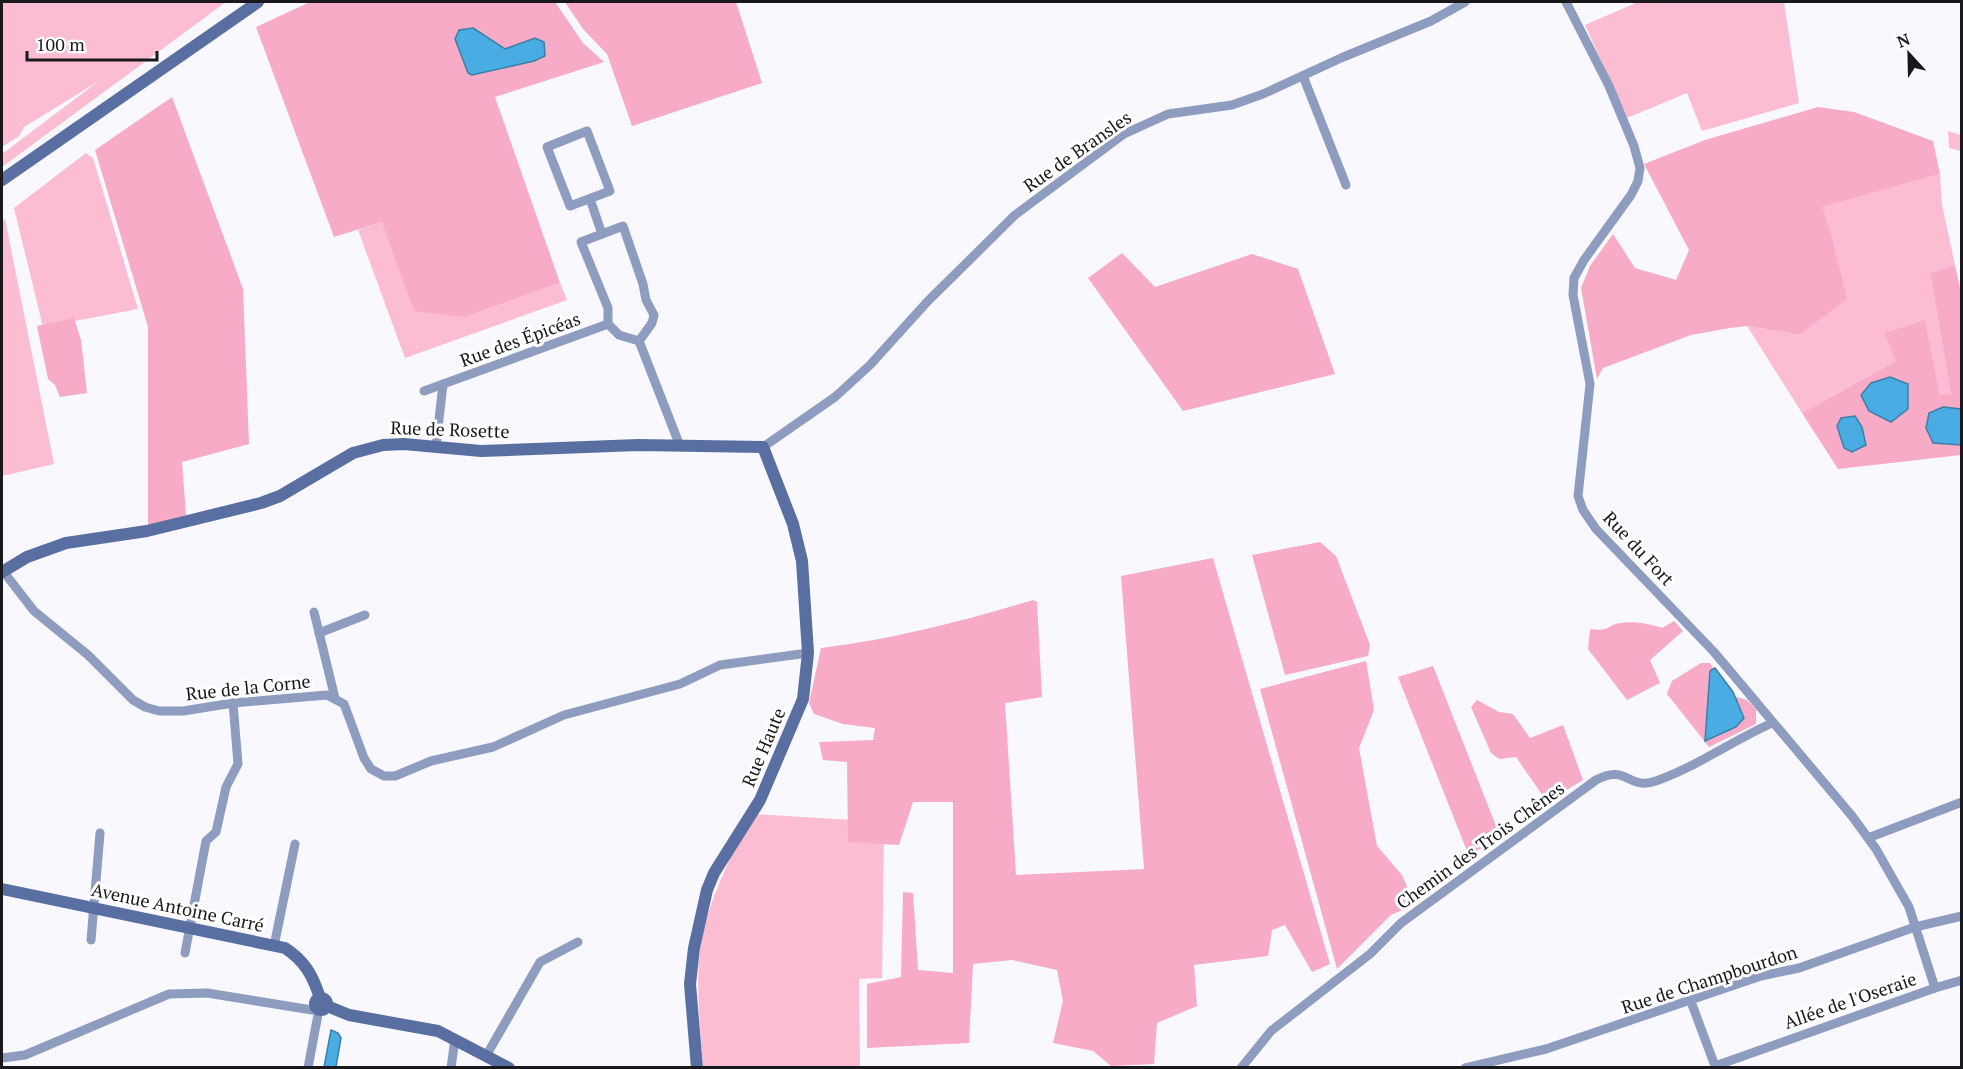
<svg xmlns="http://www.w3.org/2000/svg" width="1963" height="1069" font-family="'PT Serif',serif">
<rect width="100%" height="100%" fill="#f9f8fe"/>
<g fill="#fcbdd3">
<polygon points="2,2 226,2 2,167 2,154 99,81 24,127 19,136 2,147"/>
<polygon points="1638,2 1784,2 1799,103 1702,131 1687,93 1627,118 1585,25"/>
<polygon points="1948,131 1961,135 1961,151 1949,148"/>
<polygon points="86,153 93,158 138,309 43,327 14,208"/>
<polygon points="1940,174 1942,205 1955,265 1930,275 1951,394 1940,396 1925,320 1896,361 1802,413 1747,326 1799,335 1829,226 1821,207"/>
<polygon points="5,219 54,464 2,476 2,222"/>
<polygon points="382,222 465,317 560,283 567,300 405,358 358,230"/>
<path d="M752,814l132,8 -2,156 -23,1 1,88 -157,1c-3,-47 -10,-98 2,-144 11,-39 29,-74 47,-110z"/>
</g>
<g fill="#f8abc6">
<polygon points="310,2 555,2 583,43 604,62 495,97 560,283 465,317 414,311 382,222 334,237 256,27"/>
<polygon points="565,2 736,2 762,83 632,126 607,54 583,29"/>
<polygon points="172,97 243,289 249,444 182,462 186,515 148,526 148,327 95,150"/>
<polygon points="1818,107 1854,112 1933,141 1940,174 1822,207 1829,226 1847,299 1799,335 1747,326 1730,328 1691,335 1603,368 1597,379 1581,288 1590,266 1613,234 1635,268 1676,280 1689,250 1644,164 1705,140"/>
<polygon points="1122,253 1155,287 1252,254 1298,269 1335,374 1183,411 1088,278"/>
<polygon points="1955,265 1962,297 1961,455 1838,469 1802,413 1896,361 1885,333 1925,320 1940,395 1951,394 1930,274"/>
<polygon points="74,318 81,340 87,393 60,397 55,385 48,379 37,326"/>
<polygon points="1320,542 1336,556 1370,645 1368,656 1285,675 1252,555"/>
<path d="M1213,558l117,406 -18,8 -27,-47 -13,5 -4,26 -74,9 3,41 -40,17 -3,41 -43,2 -18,-15 -40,-8 10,-42 -6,-31 -45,-10 -39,4 -4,79 -102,5v-64l34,-7 2,-85 10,1 5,77 35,3v-171h-40l-14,43 -51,-3 -1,-80 -24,-2 -4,-18 54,-2 2,-12 -32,-4 -29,-10 -5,-11 12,-55c72,-9 142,-27 212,-48l4,2 5,95 -37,6 11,172 128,-6 -23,-293z"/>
<path d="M1674,621l9,10 -33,29 10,23 -33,17 -39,-51 2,-20c22,3 17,-5 31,-6 13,-2 29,1 41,5z"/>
<polygon points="1366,661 1374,710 1359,748 1377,846 1402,875 1415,904 1391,915 1337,969 1260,689"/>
<polygon points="1701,663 1710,663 1730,695 1747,700 1756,709 1756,724 1709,747 1667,694 1672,681"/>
<polygon points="1433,666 1500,836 1469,856 1398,677"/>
<polygon points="1477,700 1499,712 1513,714 1530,738 1563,725 1583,780 1547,802 1516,757 1499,759 1491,753 1471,707"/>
</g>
<g fill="#49ade3" stroke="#3b80a7" stroke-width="1.5">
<polygon points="473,28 505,49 535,38 544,42 545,56 534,61 472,75 468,73 455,39 459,30"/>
<polygon points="1890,377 1908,384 1908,409 1891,422 1869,411 1861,395 1871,383"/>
<polygon points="1943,407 1961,409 1961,445 1933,443 1926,428 1929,413"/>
<polygon points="1855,416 1862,427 1866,445 1852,452 1844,448 1837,426 1841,418"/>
<polygon points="1715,668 1733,692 1744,718 1736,727 1705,741 1710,671"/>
<polygon points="331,1030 338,1033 341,1038 336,1067 324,1067"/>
</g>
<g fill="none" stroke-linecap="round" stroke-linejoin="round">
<g stroke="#8d9cbf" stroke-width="9">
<polyline points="1566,2 1609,86 1634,146 1640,168 1638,181 1631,195 1584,260 1574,278 1573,295 1590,384 1578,496 1583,510 1596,529 1714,652 1852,816 1876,849 1909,907 1935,988 1715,1066 1690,999"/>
<polyline points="1303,76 1346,185"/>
<polygon points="587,131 610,191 570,206 547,147"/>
<polyline points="590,199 602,234"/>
<polygon points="623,226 643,284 646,300 654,315 652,323 639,341 619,335 608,324 608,308 581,242"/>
<polyline points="639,341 680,446"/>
<polyline points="424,391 608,324"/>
<polyline points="436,446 443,384"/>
<polyline points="763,447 835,397 870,365 927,302 1015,215 1124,134 1168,114 1232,105 1263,94 1341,58 1431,21 1465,2"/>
<polyline points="3,571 34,611 88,655 133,700 145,707 159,711 183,711 233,703 327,695 344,704 364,758 371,769 384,776 395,776 431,761 493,747 564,715 680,684 720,665 808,653"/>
<polyline points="314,612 335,698"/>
<polyline points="319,633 365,615"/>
<polyline points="1868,838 1962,802"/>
<polyline points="91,940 100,833"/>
<polyline points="274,946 295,844"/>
<polyline points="185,953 206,841 216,832 226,787 238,764 233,703"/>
<polyline points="1935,988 1962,980"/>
<polyline points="486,1056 540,962 578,942"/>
<polyline points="2,1058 25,1055 169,994 207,993 312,1010 317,1008"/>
<polyline points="308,1068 319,1009"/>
<polyline points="451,1068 455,1039"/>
<path d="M1241,1068l30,-37 99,-77 31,-31 195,-143c31,-17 32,11 60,1 42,-15 76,-40 116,-58"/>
<polyline points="1465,1068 1546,1049 1761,976 1799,968 1915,927 1962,916"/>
</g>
<g stroke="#5a6fa1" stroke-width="12">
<polyline points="2,180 258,2"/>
<polyline points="2,572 27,557 66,543 147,531 261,503 280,496 353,453 383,445 404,444 481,451 638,445 763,447 793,524 802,561 808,653 803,699 760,800 714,873 707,890 694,948 690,984 697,1068"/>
<path d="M2,889l283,59c20,13 28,28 35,50"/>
<circle cx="321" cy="1004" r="6"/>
<polyline points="327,1006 349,1015 438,1031 509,1068"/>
</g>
</g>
<g text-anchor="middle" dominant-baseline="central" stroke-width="6" stroke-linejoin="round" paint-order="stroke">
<g font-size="18" fill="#19181c" stroke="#fff">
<text transform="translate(1077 151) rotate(-35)">Rue de Bransles</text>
<text transform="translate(520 339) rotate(-20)">Rue des Épicéas</text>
<text transform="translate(450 429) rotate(2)">Rue de Rosette</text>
<text transform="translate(1639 548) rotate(47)">Rue du Fort</text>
<text transform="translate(248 687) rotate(-6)">Rue de la Corne</text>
<text transform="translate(763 747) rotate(-67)">Rue Haute</text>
<text transform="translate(1480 845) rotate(-36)">Chemin des Trois Chênes</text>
<text transform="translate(178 907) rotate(12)">Avenue Antoine Carré</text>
<text transform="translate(1709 979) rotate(-18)">Rue de Champbourdon</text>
<text transform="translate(1850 1000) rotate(-19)">Allée de l'Oseraie</text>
</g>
</g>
<rect width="1963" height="1069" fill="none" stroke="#19181c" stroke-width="6"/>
<g transform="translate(1909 54) rotate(338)" stroke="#ffffff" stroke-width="4.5" paint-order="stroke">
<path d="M0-4.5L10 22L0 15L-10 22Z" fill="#19181c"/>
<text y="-9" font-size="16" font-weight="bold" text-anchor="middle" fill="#19181c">N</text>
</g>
<path d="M27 51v9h130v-9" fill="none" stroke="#19181c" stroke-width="3"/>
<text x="36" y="51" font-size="18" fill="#19181c" stroke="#ffffff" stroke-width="4.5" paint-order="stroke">100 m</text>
</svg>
